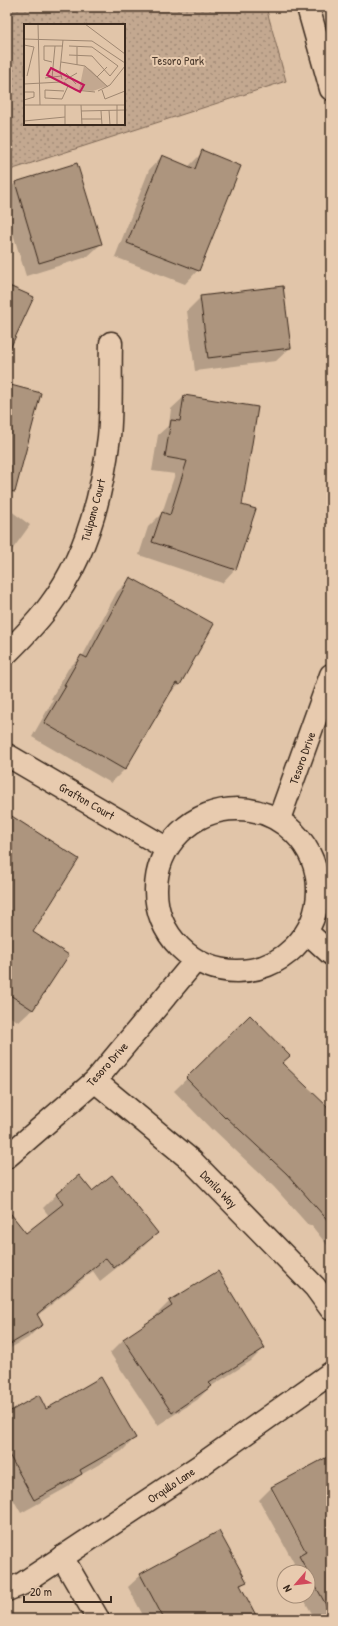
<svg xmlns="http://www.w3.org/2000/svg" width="338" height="1626" font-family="'Patrick Hand',sans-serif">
<defs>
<pattern id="park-dots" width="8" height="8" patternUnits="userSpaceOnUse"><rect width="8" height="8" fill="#c3a890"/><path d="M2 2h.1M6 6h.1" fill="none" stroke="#a08975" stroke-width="1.8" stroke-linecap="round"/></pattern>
</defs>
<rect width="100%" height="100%" fill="#e1c5a9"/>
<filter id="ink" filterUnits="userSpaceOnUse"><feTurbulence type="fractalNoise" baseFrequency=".025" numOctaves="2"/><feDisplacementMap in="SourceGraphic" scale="8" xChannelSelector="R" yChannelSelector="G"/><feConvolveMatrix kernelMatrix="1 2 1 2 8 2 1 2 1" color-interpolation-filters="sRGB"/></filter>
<g filter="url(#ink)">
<path fill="url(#park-dots)" stroke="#7f6957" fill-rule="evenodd" d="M7,7h259l20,74 -279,90zM25,25h99v99h-99z"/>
<g fill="#0003" fill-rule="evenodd">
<polygon points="203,152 198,270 185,284 115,257 149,170 162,156 188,167"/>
<polygon points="76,165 101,244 87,257 26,276 7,214 7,191 15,183"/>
<polygon points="201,297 290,348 276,361 195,371 187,311"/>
<polygon points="185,396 241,505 235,569 222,583 139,555 148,527 162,513 175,474 152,471 158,435 169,425 171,409"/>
<polygon points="7,508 30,525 7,557"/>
<polygon points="130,579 212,625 179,685 166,697 125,769 111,783 32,737 53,700 51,699 68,669 81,656 82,657 117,592"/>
<polygon points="7,814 31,932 33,1009 19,1022 7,1015"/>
<polygon points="250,1017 281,1063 331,1112 331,1250 311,1225 309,1226 274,1187 213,1129 212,1130 174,1091"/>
<polygon points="79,1176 92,1192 157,1233 144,1246 100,1281 93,1271 37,1316 42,1324 28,1338 7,1350 7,1234 26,1235 49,1216 43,1208 56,1195"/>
<polygon points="170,1301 264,1348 251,1361 210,1387 197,1400 158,1425 110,1353 123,1340 157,1317 156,1315"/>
<polygon points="46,1410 135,1438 122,1451 79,1476 68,1487 21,1513 13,1499 7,1502 7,1414"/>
<path d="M331,1456v163h-16l-13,-23h6v-24h-19l-1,-3 6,-6 -35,-63 12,-12zM272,1491h2l35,65 -1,1z"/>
<polygon points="219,1533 245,1582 240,1587 257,1619 145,1619 128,1587 141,1575"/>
</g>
<g fill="#ad957e" stroke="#3b2a1e">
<polygon points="202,150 241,166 199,271 127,243 162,155 195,169"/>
<polygon points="77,163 102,244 39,263 15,182"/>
<polygon points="7,285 34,297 7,355"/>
<polygon points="283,286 291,348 208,358 200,296"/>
<polygon points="7,384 41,393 15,492 7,491"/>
<polygon points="184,395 258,407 242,505 256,509 236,570 152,542 162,512 170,515 187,461 165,457 171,420 180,421"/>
<polygon points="130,577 214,624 180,685 176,683 125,770 44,723 66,686 64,685 81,655 87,658"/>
<polygon points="7,813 79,859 33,932 69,955 33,1010 7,993"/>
<polygon points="250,1015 290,1056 282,1063 331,1110 331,1224 287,1174 226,1117 225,1118 186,1078"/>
<polygon points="79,1175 92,1191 112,1175 158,1233 114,1268 106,1258 37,1314 43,1325 7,1346 7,1209 26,1233 63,1204 56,1194"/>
<polygon points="218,1271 265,1348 209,1383 212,1386 172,1413 123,1339 172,1306 169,1301"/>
<polygon points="101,1377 136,1438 80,1470 82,1474 34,1500 7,1451 7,1413 39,1395 46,1409"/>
<polygon points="331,1455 331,1614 299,1556 306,1552 271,1487"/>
<polygon points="219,1531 247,1582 240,1585 258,1619 164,1619 140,1574"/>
</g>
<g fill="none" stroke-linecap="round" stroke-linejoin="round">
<g stroke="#3b2a1e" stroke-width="25">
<g id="minor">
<polyline points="308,7 331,89"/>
<path d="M7,653c15,-15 30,-30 43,-48 36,-48 52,-109 59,-168 3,-31 1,-63 2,-94"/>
<polyline points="7,755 166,848"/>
<circle cx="237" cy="890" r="81"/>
<polyline points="279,819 331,675"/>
<polyline points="308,933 331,954"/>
<polyline points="95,1081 192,1161 315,1287 331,1309"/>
<polyline points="7,1157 95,1081 195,961"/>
<polyline points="62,1557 98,1619"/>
<polyline points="7,1590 22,1584 198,1467 331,1373"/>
</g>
</g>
<use href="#minor" stroke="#e8cbaf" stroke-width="22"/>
</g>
</g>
<g text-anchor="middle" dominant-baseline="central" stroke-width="4" stroke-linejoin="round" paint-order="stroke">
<g font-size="12" fill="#4f3d2f" stroke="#e8cbaf">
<text x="178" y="60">Tesoro Park</text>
</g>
<g font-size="12" fill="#3b2a1e" stroke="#e8cbaf">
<text transform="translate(93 510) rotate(-75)">Tulipano Court</text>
<text transform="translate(302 758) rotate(-70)">Tesoro Drive</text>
<text transform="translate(87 801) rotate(30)">Grafton Court</text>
<text transform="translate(107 1064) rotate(-48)">Tesoro Drive</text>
<text transform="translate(219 1189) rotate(46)">Danilo Way</text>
<text transform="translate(171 1485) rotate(-34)">Orqullo Lane</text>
</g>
</g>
<g transform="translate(24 24)">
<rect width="101" height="101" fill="#e1c5a9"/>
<path d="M60,42l7,4 16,16 -14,5 -14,-1z" fill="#c3a890"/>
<path fill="none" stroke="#9f8771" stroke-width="1" d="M14,0l2,81M61,0l40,30M0,15l68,2 33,22M0,21l10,2 -7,29M45,31l23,1 18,20 8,-10 -26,-19 -23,-1M28,38l-8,-2v-14h19M37,38l24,4 23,21M53,41v-18M42,49l10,11M73,53l10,-10M21,54l16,-2M28,54l3,-32M38,55l-2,-9 3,-30M41,56l12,-7M40,58l11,8 20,2M0,60l37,-2M78,66l3,9 20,-8M40,67l-19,-1v8l17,1 6,-13M74,67l12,-6 15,-19M0,68h10v5l-10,3M0,81h101M41,81v20M57,81l1,20M93,81v20M85,86l1,15M57,87l44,-1M77,87l1,14M57,95h20M0,97l41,-4"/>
<path fill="#c2185b" fill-opacity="0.15" stroke="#c2185b" stroke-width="2" d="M27,44l33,17 -4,7 -33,-17z"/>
<rect width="101" height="101" fill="none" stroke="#3b2a1e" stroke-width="2"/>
</g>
<rect width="338" height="1626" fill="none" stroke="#e8cbaf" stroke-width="24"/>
<rect x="12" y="12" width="314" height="1602" fill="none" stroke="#3b2a1e" stroke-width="1.5" filter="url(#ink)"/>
<g transform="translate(296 1584) rotate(242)"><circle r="19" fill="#e8cbaf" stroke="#a38b75"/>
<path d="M0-3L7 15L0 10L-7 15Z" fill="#d1495b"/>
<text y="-6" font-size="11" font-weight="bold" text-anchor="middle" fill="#3b2a1e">N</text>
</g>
<path d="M24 1596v6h87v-6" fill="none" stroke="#3b2a1e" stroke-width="2"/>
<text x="30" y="1596" font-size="12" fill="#3b2a1e" stroke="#e8cbaf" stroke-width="3" paint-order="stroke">20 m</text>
</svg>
